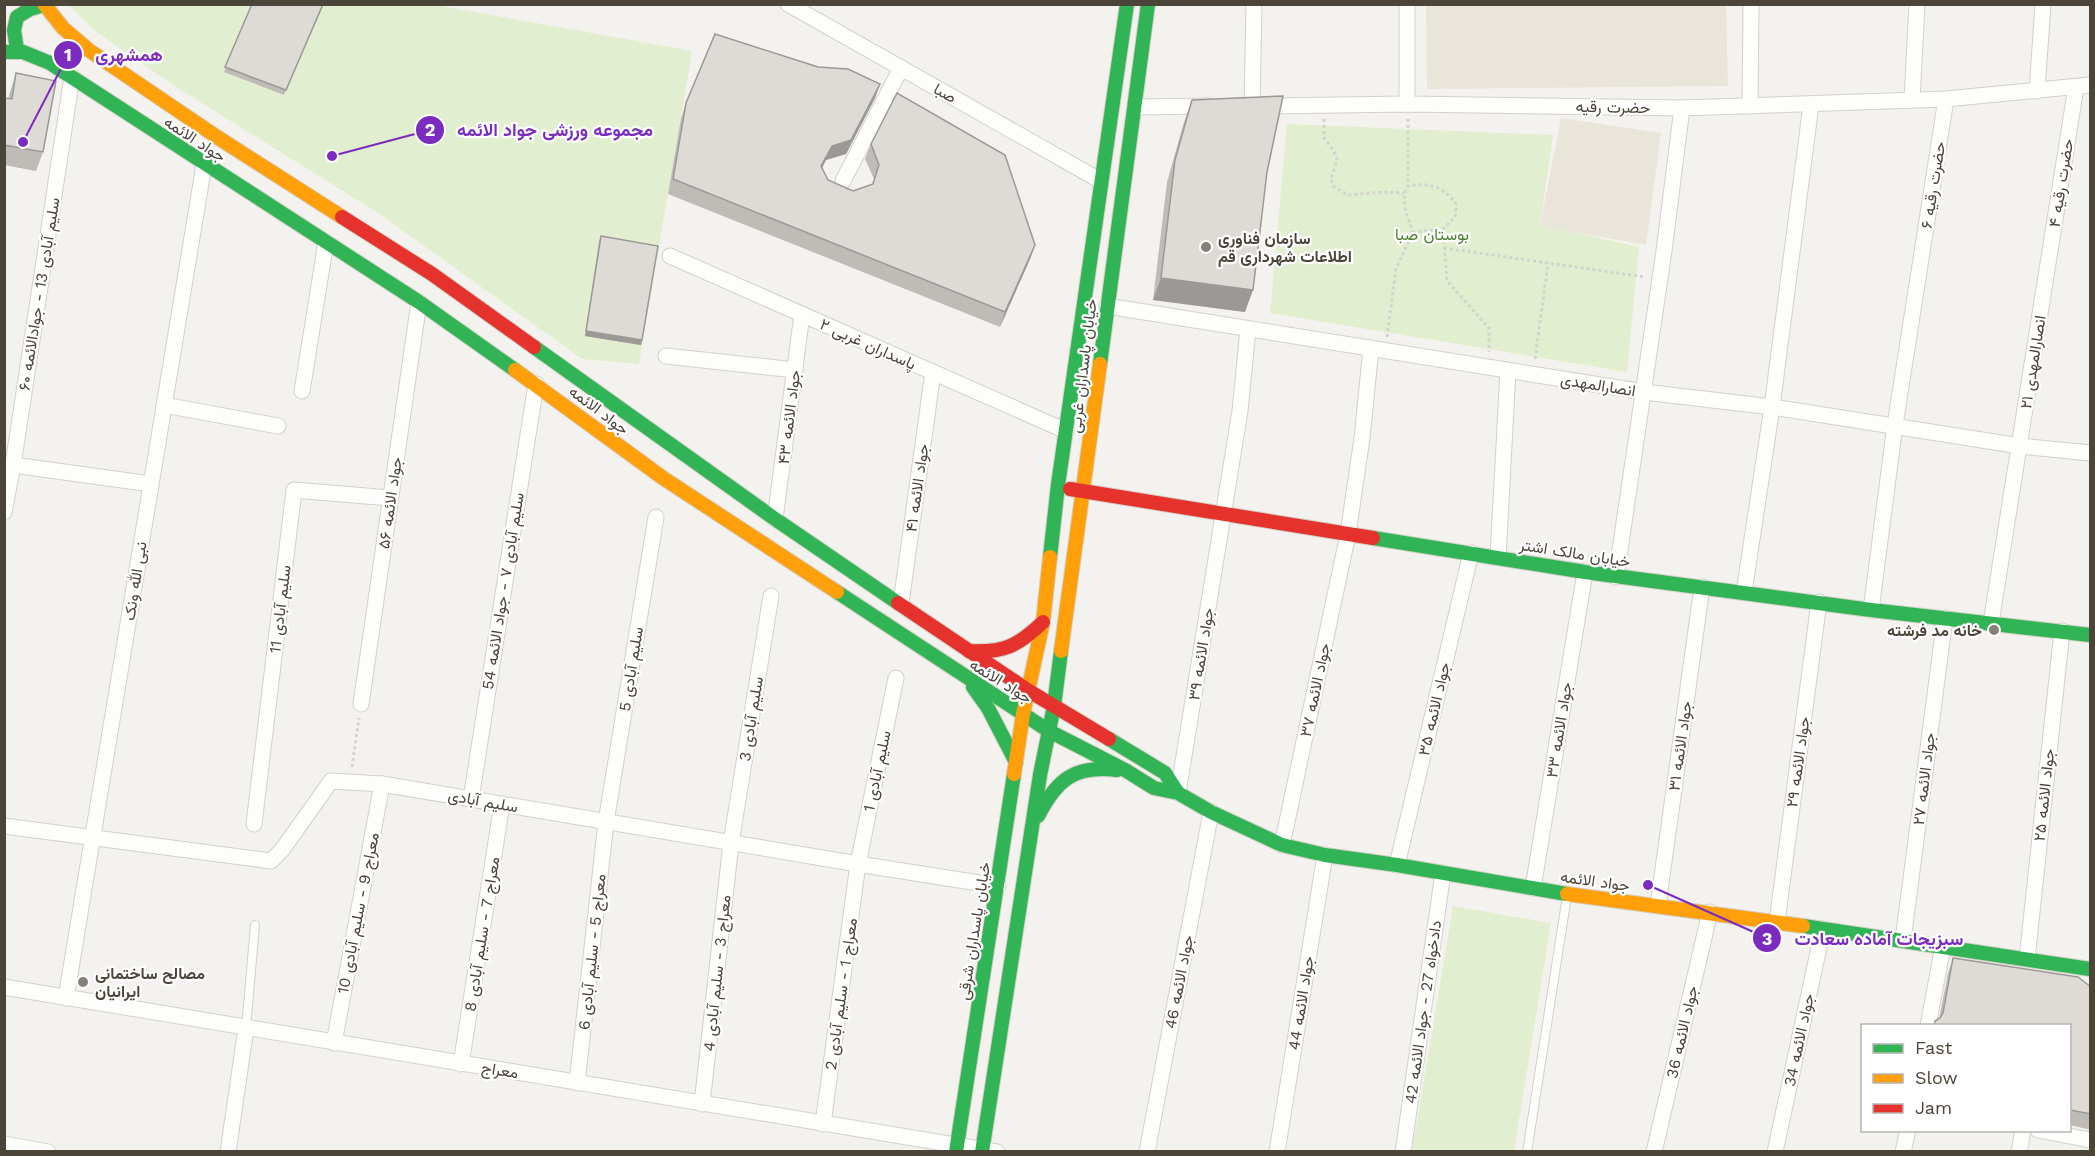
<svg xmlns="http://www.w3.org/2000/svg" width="2095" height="1156" font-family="'Work Sans',Vazirmatn,sans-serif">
<rect width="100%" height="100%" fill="#f4f2ee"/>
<g fill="#eae5da">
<polygon points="1426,5 1726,5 1728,86 1427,89"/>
<polygon points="1561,118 1661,133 1646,245 1540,226"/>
</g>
<g fill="#e1eecf">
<polygon points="68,5 436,5 692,51 639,364 582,359 378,213 181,90 122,50 94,30"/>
<polygon points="1287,124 1553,135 1540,225 1639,247 1627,372 1270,313"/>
<polygon points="1453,906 1551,923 1514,1151 1412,1151"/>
</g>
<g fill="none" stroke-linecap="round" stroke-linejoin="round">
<g stroke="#d2d0cb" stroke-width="10">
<g id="lane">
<polyline points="246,1028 255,925"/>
<polyline points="1527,1152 1567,896"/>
</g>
</g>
<g stroke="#d2d0cb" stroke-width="17">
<g id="street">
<polyline points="788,4 1101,181"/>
<polyline points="1407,4 1407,104"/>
<polyline points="2037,91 2043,4"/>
<polyline points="1912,100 1917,4"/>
<polyline points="1252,106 1254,4"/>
<polyline points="1261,106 1407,104 1682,108 1946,99 2090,85"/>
<polyline points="1750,106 1751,4"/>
<polyline points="1135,107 1210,106"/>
<polyline points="843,181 901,68"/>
<polyline points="670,256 1066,431"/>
<polyline points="1107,306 1644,392 1772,407 2020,446 2090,453"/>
<polyline points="666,356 795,370"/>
<polyline points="302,391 326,242"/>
<polyline points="164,405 278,426"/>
<polyline points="13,465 151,484"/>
<polyline points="4,512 13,465 72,77"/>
<polyline points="775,519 802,314"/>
<polyline points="1498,557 1508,371"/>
<polyline points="1616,577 1664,251 1682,108"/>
<polyline points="1744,592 1772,407 1811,105"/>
<polyline points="901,603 933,372"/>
<polyline points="1871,610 1895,425 1946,99"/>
<polyline points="1991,623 2076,87"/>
<polyline points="361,704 419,302"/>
<polyline points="1178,793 1240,411 1248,329"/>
<polyline points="471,799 536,384"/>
<polyline points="254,824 294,490 390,498"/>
<polyline points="4,826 271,861 282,850 331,781 382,784 858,864 998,886"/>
<polyline points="1282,845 1348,534 1362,438 1371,348"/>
<polyline points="1397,865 1471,553"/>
<polyline points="1533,888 1585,572"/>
<polyline points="1658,905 1702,587"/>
<polyline points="1777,922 1819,602"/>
<polyline points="1903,940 1945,618"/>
<polyline points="2027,959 2062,631"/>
<polyline points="4,987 997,1152"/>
<polyline points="66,998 204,165"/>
<polyline points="1928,1026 1943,946"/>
<polyline points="334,1043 382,784"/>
<polyline points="461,1064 502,804"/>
<polyline points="577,1083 606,822 656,517"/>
<polyline points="702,1104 731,843 771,596"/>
<polyline points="823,1124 858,864 896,678"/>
<polyline points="2038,1130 2090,1140"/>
<polyline points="4,1144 48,1152"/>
<polyline points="228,1152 246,1028"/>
<polyline points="1147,1152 1211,812"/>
<polyline points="1277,1152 1325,855"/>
<polyline points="1403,1152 1443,873"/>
<polyline points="1654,1152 1710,912"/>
<polyline points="1775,1152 1823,929"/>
<polyline points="1903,1152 1908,1130"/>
<polyline points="2019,1152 2023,1130"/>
</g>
</g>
<g stroke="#d3cfc5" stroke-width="16">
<g id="fast">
<polyline points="17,50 14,30 17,17 30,9 44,5"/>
<polyline points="4,52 23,52 50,63 419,302 515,370"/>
<polyline points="534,347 775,519 898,603"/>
<polyline points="1100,364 1148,4"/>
<polyline points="1373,538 1585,572 1871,610 2090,635"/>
<polyline points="1050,557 1058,485 1127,4"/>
<polyline points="837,592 1049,731 1125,770 1154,788 1178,793 1211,812 1282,845 1325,855 1397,865 1567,894"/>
<polyline points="973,687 988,708 1016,762"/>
<polyline points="1109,739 1165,773 1178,793"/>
<path d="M1038,816c19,-37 37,-51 79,-46"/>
<polyline points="1803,926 2090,969"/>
<polyline points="956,1152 1014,774"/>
<polyline points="982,1152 1040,775 1054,706 1061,651"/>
</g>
</g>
<g stroke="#d3cfc5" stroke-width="16">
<g id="slow">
<polyline points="44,4 63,28 90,51 217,137 342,217"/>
<polyline points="515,370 663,478 837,592"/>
<polyline points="1061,651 1100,364"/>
<polyline points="1014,774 1023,714 1043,622 1050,557"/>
<polyline points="1567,894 1803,926"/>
</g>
</g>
<g stroke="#d3cfc5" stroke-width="16">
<g id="jam">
<polyline points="342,217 432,274 534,347"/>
<polyline points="1070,489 1373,538"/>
<polyline points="898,603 1029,691 1109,739"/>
<path d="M969,651c35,2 49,-5 74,-29"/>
</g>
</g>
<g stroke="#d3d2cc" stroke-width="3" stroke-dasharray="3 3" stroke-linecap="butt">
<polyline points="1324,119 1324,138 1334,151 1337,159 1331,179 1333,186 1348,195 1386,192 1404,193"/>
<polyline points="1408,119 1408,186"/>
<polyline points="1443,229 1447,281 1489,328 1489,352"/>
<polyline points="1444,248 1645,277"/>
<path d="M1387,337l9,-68 17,-37c-5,-15 -14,-31 -5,-46 21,-4 36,1 48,18l-1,13 -12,12 -30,3"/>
<polyline points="1535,359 1548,263"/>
<polyline points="352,767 359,718"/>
</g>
<use href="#lane" stroke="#fdfdfc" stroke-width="8"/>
<use href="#street" stroke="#fdfdfc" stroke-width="15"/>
<use href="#fast" stroke="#30b455" stroke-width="14"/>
<use href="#slow" stroke="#ff9f0a" stroke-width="14"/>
<use href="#jam" stroke="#e5322d" stroke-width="14"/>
</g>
<g fill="#bfbcb8">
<polygon points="252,4 324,4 284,95 224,72"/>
<polygon points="818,67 880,84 875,98 846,154 826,160 822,168 828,180 853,191 872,184 874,179 865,159 871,144 1035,245 1030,259 1000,327 668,194 681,118 686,103"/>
<polygon points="16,73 43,152 36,171 4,165 4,98 8,99 10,92"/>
<polygon points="1192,100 1267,172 1245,312 1153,300 1167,182 1184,122"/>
<polygon points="601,236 642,340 641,345 585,336 599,241"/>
<polygon points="1953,958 2091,987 2091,1130 2070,1125 2070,1026 1933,1026 1935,1021 1939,1019 1948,973"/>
</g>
<g fill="#9b9996">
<polygon points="880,84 875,98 846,154 826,160 816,180 821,166 832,146"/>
<polygon points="1035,245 1030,259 1000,327 1005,312"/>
<polygon points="1161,278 1253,290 1245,312 1153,300"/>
<polygon points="586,331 642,340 641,345 585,336"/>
</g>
<g fill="#dedbd6" stroke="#9b9996" stroke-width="1.5">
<polygon points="252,4 323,4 286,90 225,67"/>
<polygon points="715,34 818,67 848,69 880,84 851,140 832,146 821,166 828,180 853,191 873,184 879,165 871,144 897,93 1005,155 1035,245 1005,312 673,179 686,103"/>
<polygon points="16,73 56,81 43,152 4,145 4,98 12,99"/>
<polygon points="1283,96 1267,172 1253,290 1161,278 1175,160 1192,100"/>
<polygon points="601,236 658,246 642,340 586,331"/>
<polygon points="1953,958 2078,977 2091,987 2091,1114 2070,1110 2070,1026 1934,1026 1935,1021 1940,1018 1943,1013"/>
</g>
<g fill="#868178" stroke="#fff" stroke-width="2">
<circle cx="1206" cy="247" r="6"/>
<circle cx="1994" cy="630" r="6"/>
<circle cx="83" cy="982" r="6"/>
</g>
<g text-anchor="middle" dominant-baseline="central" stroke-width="4.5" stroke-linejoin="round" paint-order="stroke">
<g font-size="16" fill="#4b4439" stroke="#fff">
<text transform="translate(945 93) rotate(29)">صبا</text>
<text transform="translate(1613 107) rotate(1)">حضرت رقیه</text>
<text transform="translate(195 139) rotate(33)">جواد الائمه</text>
<text transform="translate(2061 183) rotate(-81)">حضرت رقیه ۴</text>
<text transform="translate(1933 185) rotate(-81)">حضرت رقیه ۶</text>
<text transform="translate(39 294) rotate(-81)">سلیم آبادی 13 - جوادالائمه ۶۰</text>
<text transform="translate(868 344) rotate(24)">پاسداران غربی ۲</text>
<text transform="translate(2033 362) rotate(-81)">انصارالمهدی ۲۱</text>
<text transform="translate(1083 366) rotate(-83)">خیابان پاسداران غربی</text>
<text transform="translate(1598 385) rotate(9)">انصارالمهدی</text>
<text transform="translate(599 410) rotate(37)">جواد الائمه</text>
<text transform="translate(789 417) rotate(-83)">جواد الائمه ۴۳</text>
<text transform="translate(917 488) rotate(-82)">جواد الائمه ۴۱</text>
<text transform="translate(390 503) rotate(-82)">جواد الائمه ۵۶</text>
<text transform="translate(1575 553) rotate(9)">خیابان مالک اشتر</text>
<text transform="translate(135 581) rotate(-81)">نبی الله ونک</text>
<text transform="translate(503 591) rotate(-81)">سلیم آبادی ۷ - جواد الائمه 54</text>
<text transform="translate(280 609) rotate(-83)">سلیم آبادی 11</text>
<text transform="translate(1201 654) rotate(-81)">جواد الائمه ۳۹</text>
<text transform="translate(631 669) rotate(-81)">سلیم آبادی 5</text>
<text transform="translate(1001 681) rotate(32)">جواد الائمه</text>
<text transform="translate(1315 690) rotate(-78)">جواد الائمه ۳۷</text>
<text transform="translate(1434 709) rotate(-77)">جواد الائمه ۳۵</text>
<text transform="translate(751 719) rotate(-81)">سلیم آبادی 3</text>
<text transform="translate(1559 730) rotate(-81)">جواد الائمه ۳۳</text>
<text transform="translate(1680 746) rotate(-82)">جواد الائمه ۳۱</text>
<text transform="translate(1798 762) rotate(-82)">جواد الائمه ۲۹</text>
<text transform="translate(877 771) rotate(-78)">سلیم آبادی 1</text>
<text transform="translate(1924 779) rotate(-83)">جواد الائمه ۲۷</text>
<text transform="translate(2044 795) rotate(-84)">جواد الائمه ۲۵</text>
<text transform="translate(483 801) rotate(10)">سلیم آبادی</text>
<text transform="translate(1595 881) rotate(8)">جواد الائمه</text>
<text transform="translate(358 913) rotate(-79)">معراج 9 - سلیم آبادی 10</text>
<text transform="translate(974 931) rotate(-81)">خیابان پاسداران شرقی</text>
<text transform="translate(482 934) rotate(-81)">معراج 7 - سلیم آبادی 8</text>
<text transform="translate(592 952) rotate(-84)">معراج 5 - سلیم آبادی 6</text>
<text transform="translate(717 973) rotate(-84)">معراج 3 - سلیم آبادی 4</text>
<text transform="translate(1179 982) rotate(-79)">جواد الائمه 46</text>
<text transform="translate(841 994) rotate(-82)">معراج 1 - سلیم آبادی 2</text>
<text transform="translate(1301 1003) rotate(-81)">جواد الائمه 44</text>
<text transform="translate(1423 1012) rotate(-82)">دادخواه 27 - جواد الائمه 42</text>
<text transform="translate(1682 1032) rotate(-77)">جواد الائمه 36</text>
<text transform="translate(1799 1040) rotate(-78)">جواد الائمه 34</text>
<text transform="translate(500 1070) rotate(9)">معراج</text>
</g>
<g font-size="16" fill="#4a7f2a" stroke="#fff">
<text x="1432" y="234">بوستان صبا</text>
</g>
<g font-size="16" font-weight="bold" fill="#4b4439" stroke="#fff" text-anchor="start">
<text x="1218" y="238">سازمان فناوری<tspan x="1218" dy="18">اطلاعات شهرداری قم</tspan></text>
<text x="1982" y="630" text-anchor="end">خانه مد فرشته</text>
<text x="95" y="973">مصالح ساختمانی<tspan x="95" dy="18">ایرانیان</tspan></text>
</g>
</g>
<path fill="none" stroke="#7b2cbf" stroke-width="2" d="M23 142L68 55M332 156L430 130M1648 885L1767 938"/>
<g fill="#7b2cbf" stroke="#fff" stroke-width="2">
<circle cx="23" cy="142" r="6"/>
<circle cx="332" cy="156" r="6"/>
<circle cx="1648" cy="885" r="6"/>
<circle cx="68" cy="55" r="15"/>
<circle cx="430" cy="130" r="15"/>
<circle cx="1767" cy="938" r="15"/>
</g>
<g font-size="18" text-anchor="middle" font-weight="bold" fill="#fff">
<text x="68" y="61">1</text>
<text x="430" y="136">2</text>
<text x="1767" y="945">3</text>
</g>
<g font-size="18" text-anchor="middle" font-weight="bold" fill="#7b2cbf" stroke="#fff" stroke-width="4.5" stroke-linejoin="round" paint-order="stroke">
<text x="129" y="61">همشهری</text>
<text x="555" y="136">مجموعه ورزشی جواد الائمه</text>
<text x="1879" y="945">سبزیجات آماده سعادت</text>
</g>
<rect width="2095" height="1156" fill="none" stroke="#4b4439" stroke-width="12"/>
<rect x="1861" y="1024" width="210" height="108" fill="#ffffff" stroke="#b7b4b0" stroke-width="1.5"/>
<rect x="1873" y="1044" width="30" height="9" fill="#30b455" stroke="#b7b4b0" stroke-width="1.5"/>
<text x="1915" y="1054" font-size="18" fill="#4b4439">Fast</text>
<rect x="1873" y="1074" width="30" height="9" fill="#ff9f0a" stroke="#b7b4b0" stroke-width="1.5"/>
<text x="1915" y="1084" font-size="18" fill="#4b4439">Slow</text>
<rect x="1873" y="1104" width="30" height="9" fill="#e5322d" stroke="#b7b4b0" stroke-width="1.5"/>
<text x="1915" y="1114" font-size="18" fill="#4b4439">Jam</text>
</svg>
